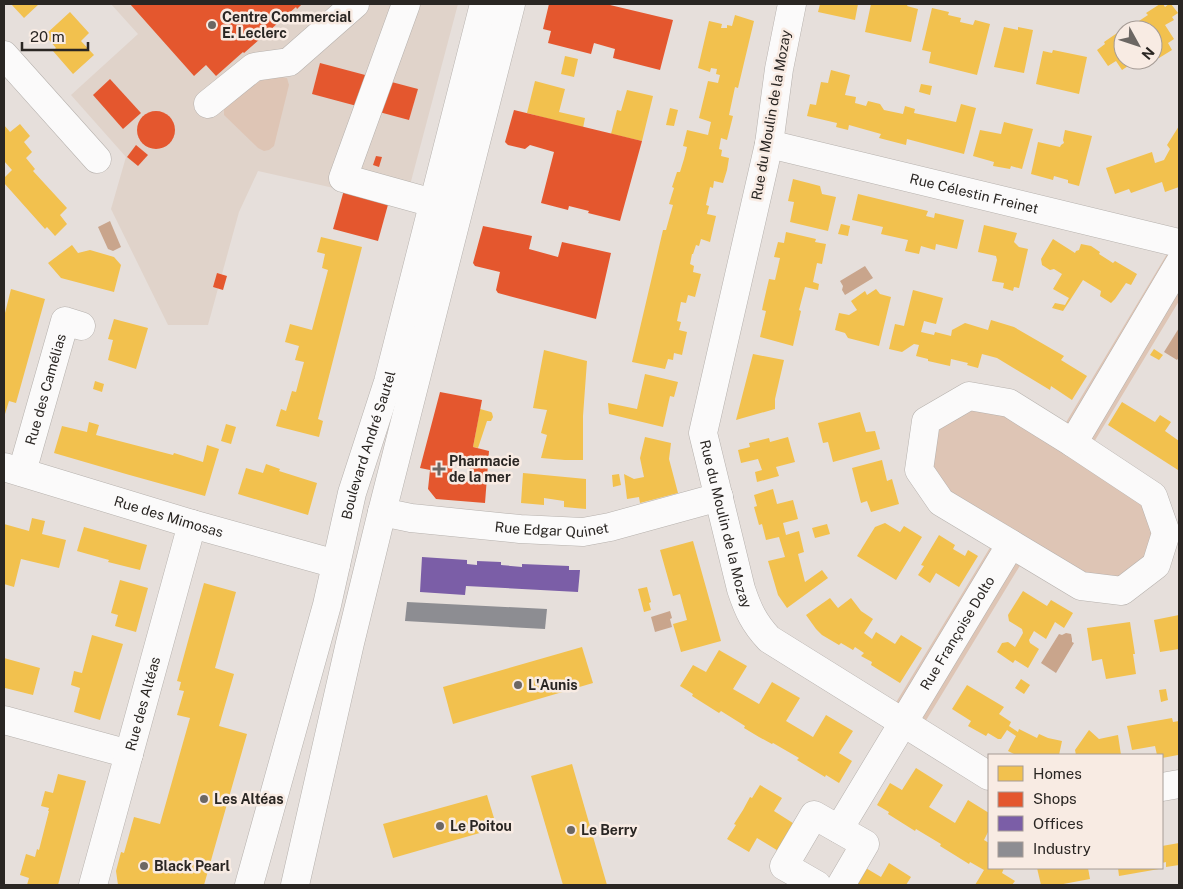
<svg xmlns="http://www.w3.org/2000/svg" width="1183" height="889" font-family="'Public Sans',sans-serif">
<rect width="100%" height="100%" fill="#e6dfdb"/>
<polygon fill="#e0d3ca" points="111,4 458,4 405,204 258,171 239,212 208,325 168,325 111,209 126,157 71,95 138,34"/>
<g fill="#dec5b5">
<polygon points="280,77 287,78 289,85 274,146 269,150 264,151 258,148 224,115 224,109 258,81"/>
<polygon points="1179,234 1179,301 1088,452 1153,496 1166,533 1122,591 1027,554 919,732 889,714 997,536 919,470 926,421 969,396 1059,434"/>
</g>
<g fill="#c9a58c">
<polygon points="110,221 121,247 113,251 108,249 98,227"/>
<polygon points="865,266 873,278 845,295 842,290 843,286 840,281"/>
<polygon points="1179,328 1179,357 1177,360 1164,352"/>
<polygon points="670,611 672,618 670,619 672,627 655,632 651,617"/>
<polygon points="1066,633 1071,634 1072,639 1072,642 1074,643 1056,673 1041,663 1059,634 1062,635"/>
</g>
<g fill="#f2c14e">
<polygon points="11,4 39,4 24,18"/>
<polygon points="820,4 858,4 855,20 818,12"/>
<polygon points="871,4 908,4 907,6 918,9 911,42 865,32"/>
<polygon points="1160,4 1163,4 1165,7 1169,4 1171,4 1178,13 1172,17 1174,20 1165,25 1174,39 1168,43 1172,50 1159,58 1153,49 1153,30 1140,30 1136,23 1148,15 1146,13"/>
<polygon points="932,8 949,12 948,15 961,18 960,22 973,25 975,20 990,24 977,75 929,63 931,52 922,50"/>
<polygon points="70,12 89,33 81,41 94,55 73,74 53,51 56,48 45,35"/>
<polygon points="735,15 754,21 738,88 735,87 729,115 733,116 727,140 721,138 719,149 722,150 721,156 729,158 727,170 723,183 714,181 713,188 710,187 706,205 709,206 707,214 716,216 710,242 701,239 699,246 696,245 693,254 692,254 690,264 694,266 693,272 701,274 695,297 688,295 686,303 681,302 677,321 681,322 679,330 687,332 682,355 674,353 673,360 668,359 665,369 632,362 663,230 666,230 673,205 669,204 674,188 672,187 677,172 680,172 684,159 687,147 683,146 687,130 708,135 711,122 699,118 708,81 718,83 720,75 716,74 717,69 711,68 710,72 698,68 709,21 722,24 721,28 727,28 727,25 732,26"/>
<polygon points="1004,27 1018,30 1018,27 1033,30 1024,73 994,67"/>
<polygon points="1123,29 1123,60 1137,60 1122,70 1116,61 1108,66 1097,50 1105,44 1104,42"/>
<polygon points="1053,50 1087,57 1079,94 1036,84 1043,51 1052,53"/>
<polygon points="565,56 578,59 574,77 561,74"/>
<polygon points="831,70 850,75 845,95 856,97 855,103 866,106 868,101 880,104 884,110 903,114 905,106 915,109 914,113 956,122 961,104 976,108 964,154 907,139 906,145 879,138 881,134 849,125 848,130 836,127 837,123 807,116 810,104 816,105 821,82 828,83"/>
<polygon points="535,81 565,89 559,112 585,118 583,128 527,113"/>
<polygon points="921,84 932,86 930,95 919,92"/>
<polygon points="627,90 653,96 642,141 611,134 617,110 621,111"/>
<polygon points="670,108 678,110 674,126 666,125"/>
<polygon points="1004,122 1033,129 1022,169 1011,166 1010,169 993,166 994,162 973,156 980,130 1001,134"/>
<polygon points="20,124 30,136 24,142 32,152 26,158 35,169 33,171 67,208 60,215 67,224 55,236 47,227 45,229 4,183 4,178 12,170 4,161 4,125 10,132"/>
<polygon points="1179,126 1179,187 1165,192 1162,182 1131,193 1129,189 1115,194 1106,168 1152,152 1155,163 1164,160 1170,149 1167,145"/>
<polygon points="1065,130 1092,136 1079,186 1068,183 1068,180 1054,176 1053,180 1031,174 1038,142 1060,147 1061,145 1064,143 1063,140"/>
<polygon points="793,179 820,186 822,194 836,197 828,231 790,222 794,202 788,201"/>
<polygon points="858,194 928,211 926,216 934,218 935,213 964,220 957,249 936,244 935,250 921,246 919,254 905,251 908,240 881,234 883,227 852,220"/>
<polygon points="841,224 850,226 848,236 838,234"/>
<polygon points="984,225 1017,233 1014,242 1019,247 1028,249 1019,288 1014,287 1013,291 1003,288 1004,283 992,281 997,260 996,256 978,252"/>
<polygon points="786,232 816,239 815,242 826,244 822,264 817,263 813,282 819,284 818,290 805,287 799,310 801,311 793,346 760,337 766,311 762,310 763,305 769,279 775,280 780,258 774,257 778,242 784,243"/>
<polygon points="321,237 362,247 318,419 323,421 319,437 276,426 281,409 286,411 292,391 296,392 304,362 295,360 299,346 285,342 290,324 312,330 328,270 322,268 325,254 317,252"/>
<polygon points="1053,239 1075,253 1076,251 1079,250 1081,244 1091,246 1100,252 1099,254 1113,263 1115,261 1137,274 1131,285 1126,283 1115,299 1111,303 1100,296 1101,291 1083,280 1063,311 1052,308 1055,303 1065,305 1069,298 1053,289 1062,274 1054,269 1050,270 1042,265 1041,259"/>
<polygon points="72,245 78,253 90,250 114,257 121,265 114,292 61,278 48,263"/>
<polygon points="11,289 45,299 16,403 9,401 5,414 4,414 4,317"/>
<polygon points="876,289 880,294 891,297 879,346 848,338 845,333 835,330 839,313 849,315 857,310 851,301 865,291 867,295"/>
<polygon points="913,290 943,298 936,324 924,321 921,332 934,335 935,332 951,336 952,330 965,323 988,330 991,320 1014,327 1064,356 1061,360 1087,376 1072,400 1051,386 1050,390 997,358 982,354 978,368 967,365 968,363 951,359 950,366 928,361 928,359 916,356 919,345 914,344 902,352 889,349 895,324 904,326"/>
<polygon points="114,319 148,328 136,369 108,360 113,340 108,339"/>
<polygon points="1154,349 1163,355 1159,360 1150,355"/>
<polygon points="544,350 587,361 583,416 583,460 565,460 541,458 547,435 541,433 547,410 533,408"/>
<polygon points="753,354 784,360 775,399 775,409 736,420"/>
<polygon points="645,374 678,382 674,397 670,396 663,427 609,414 608,403 637,409"/>
<polygon points="95,381 104,384 102,392 93,389"/>
<polygon points="1122,402 1155,422 1160,415 1171,422 1165,431 1179,441 1179,467 1178,470 1108,425"/>
<polygon points="480,409 491,412 492,413 493,417 491,421 487,421 478,448 473,447"/>
<polygon points="860,412 866,432 875,431 880,449 833,462 828,442 823,443 818,423"/>
<polygon points="89,422 99,425 96,435 173,455 174,453 203,462 207,445 219,449 205,496 126,474 54,453 62,426 87,432"/>
<polygon points="226,424 236,427 231,444 221,441"/>
<polygon points="645,437 671,443 669,459 678,493 640,503 639,497 627,499 624,474 634,479 644,477 640,458"/>
<polygon points="788,437 795,462 776,467 779,476 757,482 755,472 762,470 758,459 741,463 738,450 750,447 749,443 769,438 770,442"/>
<polygon points="882,460 887,481 892,479 899,504 871,512 867,501 861,503 852,468"/>
<polygon points="266,464 280,469 279,471 317,483 308,515 238,494 246,468 263,473"/>
<polygon points="523,473 586,479 586,509 564,507 564,501 544,498 544,505 521,503"/>
<polygon points="619,474 621,485 613,487 612,475"/>
<polygon points="773,489 777,504 793,500 798,519 783,523 786,535 799,531 804,552 798,554 805,582 822,570 828,578 787,608 778,595 768,561 785,557 779,537 766,540 762,524 759,525 754,507 757,506 754,495"/>
<polygon points="32,518 45,521 42,534 66,540 59,568 21,559 14,587 4,584 4,573 5,568 4,568 4,524 29,531"/>
<polygon points="885,523 900,532 904,526 922,537 896,580 857,556 875,527"/>
<polygon points="827,524 830,534 815,538 812,528"/>
<polygon points="84,527 147,545 140,570 108,562 109,560 77,551"/>
<polygon points="939,535 955,545 953,549 965,556 968,550 978,556 959,587 936,573 930,583 918,575 924,566 921,565"/>
<polygon points="693,541 721,641 681,652 673,624 687,620 680,594 673,596 660,550"/>
<polygon points="120,580 148,588 136,632 115,626 118,615 111,613"/>
<polygon points="204,583 236,592 215,668 234,674 219,726 247,734 204,885 118,885 116,871 121,852 124,853 134,817 160,824 190,718 177,715 184,691 179,690 181,682 177,681"/>
<polygon points="647,587 651,602 649,603 651,610 644,612 638,589"/>
<polygon points="1023,591 1047,606 1051,600 1073,613 1064,628 1055,622 1046,639 1034,631 1029,640 1030,643 1039,649 1028,668 1015,660 1013,663 997,652 1002,643 1008,642 1015,647 1023,633 1022,629 1009,621 1008,615"/>
<polygon points="830,598 838,608 851,598 861,611 873,619 864,633 872,639 876,632 895,644 901,635 922,648 900,683 871,665 872,662 861,656 864,653 855,647 853,650 841,643 839,645 822,635 816,629 806,615"/>
<polygon points="1179,615 1179,649 1160,652 1154,620"/>
<polygon points="1130,622 1135,654 1133,654 1136,674 1106,679 1102,659 1092,661 1087,628"/>
<polygon points="92,635 123,644 100,720 74,712 80,688 71,685 74,671 82,673"/>
<polygon points="582,647 593,683 453,724 443,687"/>
<polygon points="719,650 747,666 733,689 747,697 759,704 772,682 800,698 786,721 813,737 826,715 853,731 839,753 852,761 839,783 826,775 825,777 797,760 799,758 773,743 772,744 759,737 744,728 745,726 721,711 719,713 692,696 693,694 680,686 693,665 706,672"/>
<polygon points="4,658 40,668 33,695 5,688 4,691"/>
<polygon points="1021,679 1030,685 1024,694 1015,688"/>
<polygon points="967,685 1004,707 999,714 1011,722 1009,726 1018,732 1019,729 1037,738 1039,734 1048,738 1062,741 1059,755 1016,755 1008,751 1016,736 1007,730 1001,739 998,739 988,733 986,736 968,726 971,721 952,709"/>
<polygon points="1166,689 1168,700 1161,702 1159,690"/>
<polygon points="1172,718 1173,722 1179,721 1178,755 1162,758 1162,755 1157,755 1155,746 1132,750 1127,726"/>
<polygon points="1089,730 1099,739 1118,735 1121,755 1076,755 1075,750"/>
<polygon points="572,764 607,885 563,885 531,776"/>
<polygon points="916,768 943,785 929,807 955,823 968,800 989,813 989,830 984,840 989,843 989,868 1004,868 1002,873 1015,881 1012,885 975,885 984,870 970,862 969,864 953,854 940,846 941,844 916,829 915,831 888,814 889,812 877,805 890,783 902,790"/>
<polygon points="58,774 86,781 58,885 27,885 29,878 20,875 26,854 35,857 37,849 39,850 49,811 48,811 49,808 41,806 45,791 53,793"/>
<polygon points="760,785 782,798 774,811 796,825 780,852 757,838 749,852 727,839 736,825 734,824 743,810 750,797 752,798"/>
<polygon points="487,795 497,828 393,858 383,824"/>
<polygon points="1179,843 1179,865 1166,867 1166,862 1162,863 1162,846"/>
<polygon points="889,863 911,877 906,885 846,885 859,864 881,877"/>
<polygon points="1037,868 1088,868 1090,879 1058,885 1041,885"/>
<polygon points="1118,868 1159,868 1159,869 1119,876"/>
</g>
<g fill="#e4572e" fill-rule="evenodd">
<polygon points="130,4 302,4 297,9 296,7 244,53 243,52 216,76 206,65 194,76"/>
<polygon points="549,4 611,4 610,5 673,20 660,70 613,58 615,49 594,43 591,54 548,43 551,31 543,29"/>
<polygon points="320,63 418,89 409,120 312,94"/>
<polygon points="110,79 141,113 123,129 93,95"/>
<polygon points="514,110 642,141 620,221 588,213 589,211 569,206 568,210 541,203 554,152 530,145 525,149 508,145 505,142"/>
<circle cx="156" cy="130" r="19"/>
<polygon points="136,145 148,155 138,166 127,157"/>
<polygon points="376,156 382,157 379,167 373,165"/>
<polygon points="344,190 389,201 378,241 333,229"/>
<polygon points="483,226 532,236 529,249 558,257 562,242 611,253 596,319 498,293 496,290 500,272 475,266 473,263"/>
<polygon points="217,273 227,276 223,290 213,287"/>
<path d="M440,392l42,8 -9,47 16,4 -4,52 -49,-4 -8,-10 2,-19 -10,-2zM453,461l17,1 -1,18 -17,-2z"/>
</g>
<polygon fill="#7b5ea7" points="422,557 467,560 467,564 477,565 477,561 501,562 501,565 522,567 522,564 569,566 569,570 580,570 578,592 466,586 465,595 420,592"/>
<polygon fill="#8d8d92" points="407,602 547,609 545,629 405,621"/>
<g fill="none" stroke-linecap="round" stroke-linejoin="round">
<g stroke="#b6b1ad" stroke-width="29">
<g id="minor">
<polyline points="406,4 343,178 433,203"/>
<path id="s1" d="M792,4l-13,65 -10,75 -66,289 38,156c7,21 13,34 28,50l220,137"/>
<polyline points="4,55 97,159"/>
<polyline points="208,104 254,67 289,62 355,4"/>
<path id="s2" d="M769,144l410,99"/>
<path id="s3" d="M4,467l188,57 144,40"/>
<path id="s4" d="M22,472l43,-151 16,5"/>
<path id="s5" d="M382,512l29,6 109,11 63,3 27,-5 109,-30"/>
<polyline points="1011,544 1081,586 1122,591 1156,565 1166,533 1153,496 1073,443"/>
<polyline points="4,720 129,754"/>
<polyline points="1162,787 1179,784"/>
<path id="s6" d="M839,829l172,-285 -70,-42 -22,-32 7,-49 43,-25 40,7 64,40 106,-179"/>
<path id="s7" d="M93,885l99,-361"/>
<polyline points="817,885 784,866 814,815 865,844 841,885"/>
</g>
</g>
<g stroke="#b6b1ad" stroke-width="29">
<g id="major">
<path id="s8" d="M249,885l78,-280 25,-112 36,-111 96,-378"/>
<polyline points="295,885 350,643 382,512 511,4"/>
</g>
</g>
<use href="#minor" stroke="#fbfafa" stroke-width="28"/>
<use href="#major" stroke="#fbfafa" stroke-width="28"/>
</g>
<g fill="#6c6763" stroke="#f8ebe3" stroke-width="2">
<circle cx="212" cy="25" r="5"/>
<path d="M436.5 461.5h5v5h5v5h-5v5h-5v-5h-5v-5h5z"/>
<circle cx="518" cy="685" r="5"/>
<circle cx="204" cy="799" r="5"/>
<circle cx="440" cy="826" r="5"/>
<circle cx="571" cy="830" r="5"/>
<circle cx="144" cy="866" r="5"/>
</g>
<g text-anchor="middle" dominant-baseline="central" stroke-width="5" stroke-linejoin="round" paint-order="stroke">
<g font-size="14" font-weight="bold" fill="#2a2623" stroke="#f8ebe3" text-anchor="start">
<text x="222" y="17">Centre Commercial<tspan x="222" dy="16">E. Leclerc</tspan></text>
<text x="449" y="461">Pharmacie<tspan x="449" dy="16">de la mer</tspan></text>
<text x="528" y="685">L'Aunis</text>
<text x="214" y="799">Les Altéas</text>
<text x="450" y="826">Le Poitou</text>
<text x="581" y="830">Le Berry</text>
<text x="154" y="866">Black Pearl</text>
</g>
<g font-size="14" fill="#2a2623" stroke="#f8ebe3">
<text transform="translate(771 115) rotate(-80)">Rue du Moulin de la Mozay</text>
<text stroke="none"><textPath href="#s2" startOffset="211">Rue Célestin Freinet</textPath></text>
<text stroke="none"><textPath href="#s4" startOffset="86">Rue des Camélias</textPath></text>
<text stroke="none"><textPath href="#s8" startOffset="456">Boulevard André Sautel</textPath></text>
<text stroke="none"><textPath href="#s3" startOffset="172">Rue des Mimosas</textPath></text>
<text stroke="none"><textPath href="#s1" startOffset="532">Rue du Moulin de la Mozay</textPath></text>
<text stroke="none"><textPath href="#s5" startOffset="171">Rue Edgar Quinet</textPath></text>
<text stroke="none"><textPath href="#s6" startOffset="229">Rue Françoise Dolto</textPath></text>
<text stroke="none"><textPath href="#s7" startOffset="188">Rue des Altéas</textPath></text>
</g>
</g>
<rect width="1183" height="889" fill="none" stroke="#2a2623" stroke-width="10"/>
<rect x="988" y="754" width="175" height="115" fill="#f8ebe3" stroke="#a69c96"/>
<rect x="998" y="766" width="25" height="15" fill="#f2c14e" stroke="#a69c96"/>
<text x="1033" y="779" font-size="15" fill="#2a2623">Homes</text>
<rect x="998" y="792" width="25" height="15" fill="#e4572e" stroke="#a69c96"/>
<text x="1033" y="804" font-size="15" fill="#2a2623">Shops</text>
<rect x="998" y="816" width="25" height="15" fill="#7b5ea7" stroke="#a69c96"/>
<text x="1033" y="829" font-size="15" fill="#2a2623">Offices</text>
<rect x="998" y="842" width="25" height="15" fill="#8d8d92" stroke="#a69c96"/>
<text x="1033" y="854" font-size="15" fill="#2a2623">Industry</text>
<g transform="translate(1138 45) rotate(130)"><circle r="24" fill="#f8ebe3" stroke="#a69c96"/>
<path d="M0-4L9 19L0 12L-9 19Z" fill="#6c6763"/>
<text y="-8" font-size="14" font-weight="bold" text-anchor="middle" fill="#2a2623">N</text>
</g>
<path d="M22 42v8h66v-8" fill="none" stroke="#2a2623" stroke-width="2.5"/>
<text x="30" y="42" font-size="15" fill="#2a2623" stroke="#f8ebe3" stroke-width="4" paint-order="stroke">20 m</text>
</svg>
